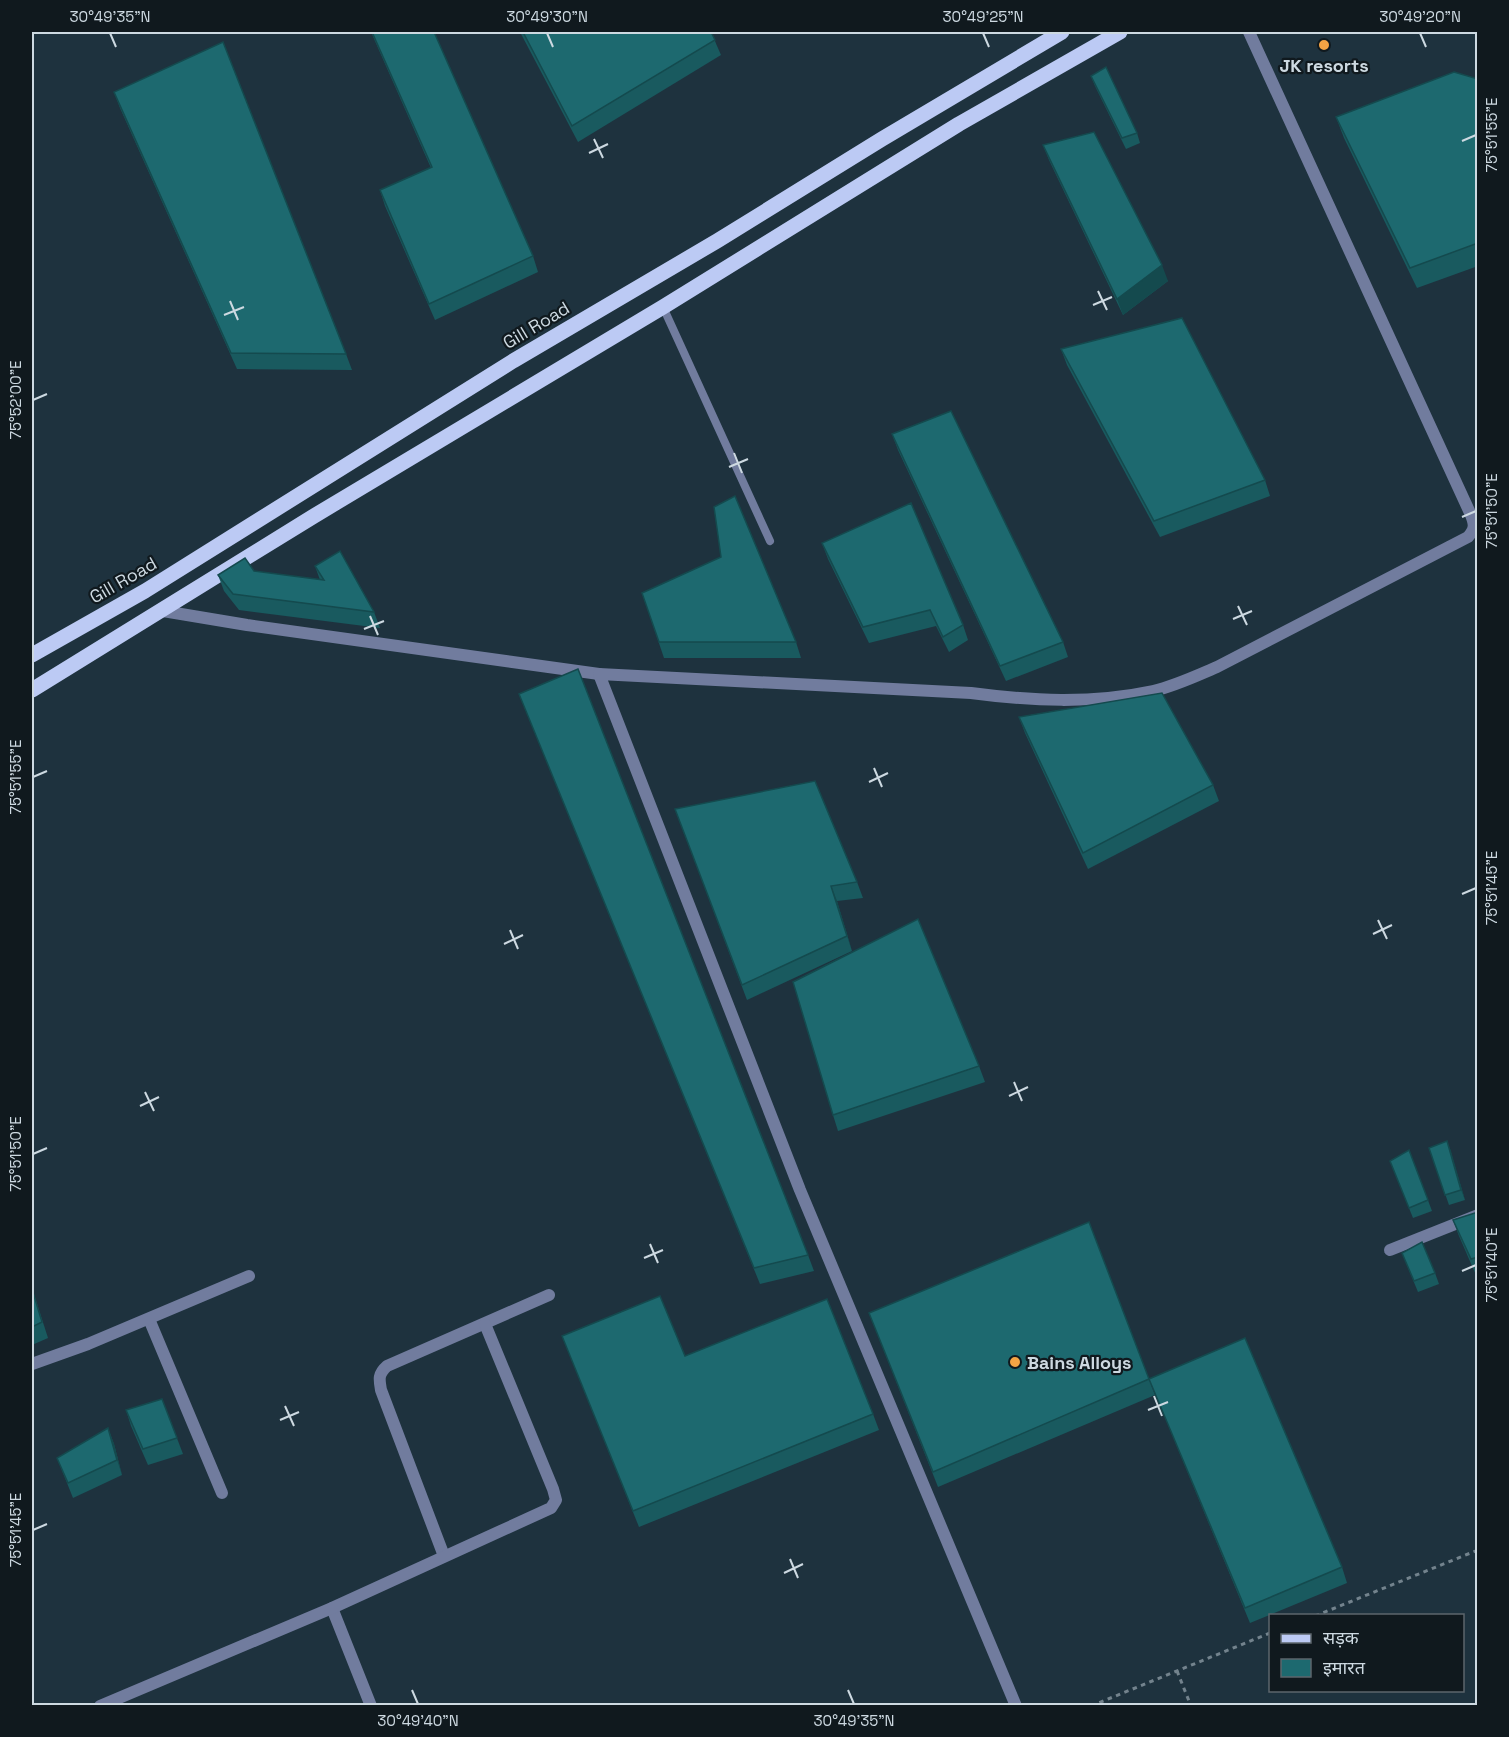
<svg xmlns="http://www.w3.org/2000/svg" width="1509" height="1737" font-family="'Space Grotesk','Noto Sans Devanagari',sans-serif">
<rect width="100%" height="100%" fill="#1e323e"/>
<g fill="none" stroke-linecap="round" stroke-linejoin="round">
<g stroke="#73838d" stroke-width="3" stroke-dasharray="4.5 4.5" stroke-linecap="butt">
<polyline points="1315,1616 1478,1550"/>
<polyline points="1177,1671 1191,1706"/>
<polyline points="1091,1706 1270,1633"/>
</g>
<polyline stroke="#717c9e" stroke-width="8" points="663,307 770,541"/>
<g stroke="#717c9e" stroke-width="12">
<polyline points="163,611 247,625 599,674"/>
<polyline points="1390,1250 1478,1215"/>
<polyline points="149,1319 222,1493"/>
<polyline points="32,1364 88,1344 249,1276"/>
<path d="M444,1556l-63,-166c-2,-11 -3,-16 6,-24l162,-71"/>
<polyline points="332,1608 371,1706"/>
<polyline points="100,1706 332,1608 551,1508 556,1500 553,1489 485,1324"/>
<path d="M1016,1706l-216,-516 -201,-516 372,19c60,8 121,11 182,-2 22,-5 43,-15 64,-24l251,-130c7,-8 7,-12 3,-22l-222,-483"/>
</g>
<g stroke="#bccaf4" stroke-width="15">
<polyline points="32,655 145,591 513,361 717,241 882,139 1062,32"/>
<polyline points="32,690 314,516 663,307 959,124 1120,32"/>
</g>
</g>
<g fill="#195a5f">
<polygon points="371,32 434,32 533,256 538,272 435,320 385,206 380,190 431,168"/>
<polygon points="520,32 711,32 721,55 578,142"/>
<polygon points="1091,76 1137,133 1140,143 1126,149 1095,86"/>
<polygon points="1478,79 1478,266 1417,288 1344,138 1336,117"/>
<polygon points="114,92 346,354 352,370 237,369 120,108"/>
<polygon points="1043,145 1168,281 1123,315 1049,160"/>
<polygon points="1061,349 1265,480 1270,496 1160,537 1067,365"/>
<polygon points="892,434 1063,642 1068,657 1006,681 898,450"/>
<polygon points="32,525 34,533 32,535"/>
<polygon points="822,543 963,625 968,640 949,652 936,626 869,643 828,559"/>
<polygon points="315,566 374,612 380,628 239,610 224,591 218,575 254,571 320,580"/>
<polygon points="642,593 796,642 801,658 664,658"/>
<polygon points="519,694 808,1255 814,1271 760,1284"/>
<polygon points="1019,717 1213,785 1219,801 1088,869 1025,733"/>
<polygon points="675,809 857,882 863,898 837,901 852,951 747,1000"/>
<polygon points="979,1066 985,1082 838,1131 833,1115"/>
<polygon points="1447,1141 1465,1200 1449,1205 1429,1148"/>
<polygon points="1409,1150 1432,1211 1413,1218 1390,1161"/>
<polygon points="1478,1212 1478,1274 1476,1275 1459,1236 1453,1220"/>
<polygon points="1089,1222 1155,1395 938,1487 869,1313"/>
<polygon points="1402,1253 1435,1273 1439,1284 1418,1292"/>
<polygon points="32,1288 48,1338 32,1345"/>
<polygon points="562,1336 685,1356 873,1414 879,1430 639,1527"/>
<polygon points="1149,1379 1342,1567 1347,1583 1250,1623"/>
<polygon points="162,1399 183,1454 148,1465 131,1426 126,1410"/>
<polygon points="108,1428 114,1444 122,1475 73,1498 57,1458"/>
</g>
<g fill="#144a4e">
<polygon points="1162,265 1168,281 1123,315 1117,299"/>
<polygon points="831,886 837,901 852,951 847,936"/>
<polygon points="1447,1141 1451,1151 1465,1200 1461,1190"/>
<polygon points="108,1428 114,1444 122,1475 117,1460"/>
</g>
<g fill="#1d696f" stroke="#144a4e" stroke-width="1.5">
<polygon points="372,32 434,32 533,256 429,304 380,190 432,167"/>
<polygon points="523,32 711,32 715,40 572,126"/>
<polygon points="223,42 346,354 231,353 114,92"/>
<polygon points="1106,67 1137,133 1122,138 1091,76"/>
<polygon points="1454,72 1478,79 1478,243 1410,268 1336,117"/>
<polygon points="1094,132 1162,265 1117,299 1043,145"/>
<polygon points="1182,318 1265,480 1154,521 1061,349"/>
<polygon points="951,411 1063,642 1000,666 892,434"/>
<polygon points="735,496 796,642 659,642 642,593 721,557 714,507"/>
<polygon points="911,503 963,625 943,637 930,610 863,627 822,543"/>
<polygon points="340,551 374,612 233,594 218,575 245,558 254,571 324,580 315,566"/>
<polygon points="578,669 808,1255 754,1268 519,694"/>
<polygon points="1162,693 1213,785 1083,853 1019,717"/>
<polygon points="815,781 857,882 831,886 847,936 742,985 675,809"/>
<polygon points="918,919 979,1066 833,1115 793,982"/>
<polygon points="1447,1141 1461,1190 1445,1195 1429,1148"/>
<polygon points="1409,1150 1428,1200 1409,1208 1390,1161"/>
<polygon points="1478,1212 1478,1257 1471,1259 1453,1220"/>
<polygon points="1089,1222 1149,1379 933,1472 869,1313"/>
<polygon points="1422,1242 1435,1273 1414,1281 1402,1253"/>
<polygon points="32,1289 42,1322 32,1327"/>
<polygon points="660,1296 685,1356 827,1299 873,1414 633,1511 562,1336"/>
<polygon points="1245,1338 1342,1567 1245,1608 1149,1379"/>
<polygon points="162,1399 177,1438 143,1449 126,1410"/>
<polygon points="108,1428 117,1460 68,1483 57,1458"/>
</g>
<path fill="none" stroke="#cdd9e1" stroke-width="2" d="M110,33l6,14M547,33l6,14M983,33l6,14M1420,33l6,14M594,139l9,19M1462,141l14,-6M589,153l19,-9M1098,291l9,19M230,301l8,19M1093,305l19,-8M224,315l20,-8M33,400l14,-6M734,453l8,20M729,467l19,-8M1462,517l14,-6M1238,606l9,19M370,616l8,19M1233,619l19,-8M364,629l20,-8M874,768l8,19M33,777l14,-6M869,782l19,-9M1462,894l14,-6M1378,920l9,19M510,930l8,19M1373,934l19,-9M504,944l19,-9M1014,1082l8,19M145,1092l9,19M1009,1096l19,-9M140,1106l19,-9M33,1154l14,-6M650,1244l8,19M644,1258l19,-8M1462,1271l14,-6M1154,1396l8,20M285,1406l9,20M1148,1410l20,-8M280,1420l19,-8M33,1530l14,-6M790,1559l8,19M784,1573l19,-9M412,1690l6,14M848,1690l6,14"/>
<g fill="#f4a444" stroke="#10191e" stroke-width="2">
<circle cx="1324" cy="45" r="6"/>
<circle cx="1015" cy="1362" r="6"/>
</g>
<g text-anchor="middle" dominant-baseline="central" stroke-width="4.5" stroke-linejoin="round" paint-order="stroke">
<g font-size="18" font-weight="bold" fill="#cdd9e1" stroke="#10191e">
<text x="1324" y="65">JK resorts</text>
<text x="1027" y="1362" text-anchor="start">Bains Alloys</text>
</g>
<g font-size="18" fill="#cdd9e1" stroke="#10191e">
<text transform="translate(536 325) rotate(-31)">Gill Road</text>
<text transform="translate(123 580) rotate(-30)">Gill Road</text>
</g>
</g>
<rect width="1509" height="1737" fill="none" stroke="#10191e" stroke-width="66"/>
<rect x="1269" y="1614" width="195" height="78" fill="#10191e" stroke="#5c666c" stroke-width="1.5"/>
<rect x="1281" y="1634" width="30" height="9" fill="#bccaf4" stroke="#5c666c" stroke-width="1.5"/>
<text x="1323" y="1644" font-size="18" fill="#cdd9e1">सड़क</text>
<rect x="1281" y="1659" width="30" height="18" fill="#1d696f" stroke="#5c666c" stroke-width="1.5"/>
<text x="1323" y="1674" font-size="18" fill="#cdd9e1">इमारत</text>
<rect x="33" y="33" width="1443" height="1671" fill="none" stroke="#cdd9e1" stroke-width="2"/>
<g font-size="15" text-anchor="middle" fill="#cdd9e1">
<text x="110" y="22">30°49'35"N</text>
<text x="547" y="22">30°49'30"N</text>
<text x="983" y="22">30°49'25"N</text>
<text x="1420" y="22">30°49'20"N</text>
<text transform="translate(1492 135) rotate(-90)" y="5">75°51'55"E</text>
<text transform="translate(16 400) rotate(-90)" y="5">75°52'00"E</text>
<text transform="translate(1492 511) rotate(-90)" y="5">75°51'50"E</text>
<text transform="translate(16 777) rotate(-90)" y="5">75°51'55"E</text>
<text transform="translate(1492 888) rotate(-90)" y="5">75°51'45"E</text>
<text transform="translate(16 1154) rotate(-90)" y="5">75°51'50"E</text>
<text transform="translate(1492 1265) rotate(-90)" y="5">75°51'40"E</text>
<text transform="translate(16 1530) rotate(-90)" y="5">75°51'45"E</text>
<text x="418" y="1726">30°49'40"N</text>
<text x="854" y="1726">30°49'35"N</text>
</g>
</svg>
